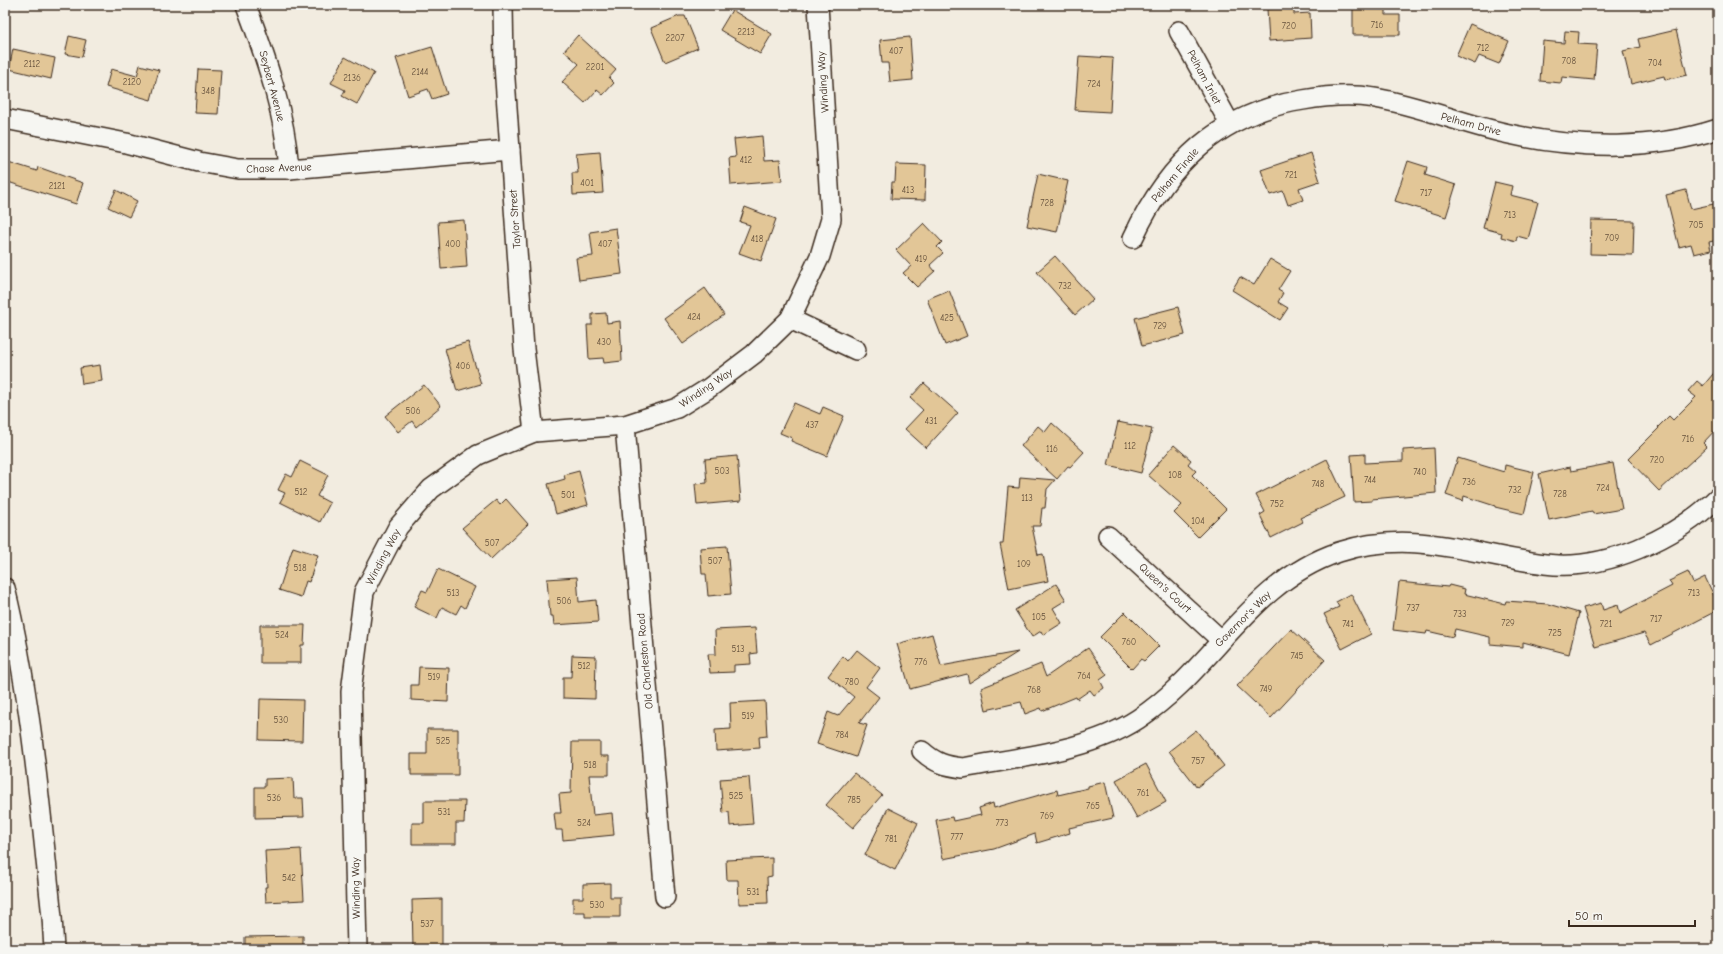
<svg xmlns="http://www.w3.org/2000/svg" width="1723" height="954" font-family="'Comic Neue',sans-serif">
<rect width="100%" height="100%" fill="#f2ece0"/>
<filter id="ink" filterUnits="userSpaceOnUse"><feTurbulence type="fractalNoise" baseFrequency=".025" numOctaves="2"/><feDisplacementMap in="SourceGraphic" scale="8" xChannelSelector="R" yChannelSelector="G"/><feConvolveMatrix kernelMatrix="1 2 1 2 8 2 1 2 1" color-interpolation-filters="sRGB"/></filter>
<g filter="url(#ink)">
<g fill="#e2c697" stroke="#3b2a1e">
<polygon points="1294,7 1294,14 1310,13 1311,38 1269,41 1267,9"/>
<polygon points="1353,7 1386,7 1386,15 1400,15 1400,35 1353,35"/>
<polygon points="732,10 772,34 760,54 720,30"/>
<polygon points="679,16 685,16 698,48 665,62 651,28"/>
<polygon points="1470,24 1509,41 1499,64 1479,56 1475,64 1456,56"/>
<polygon points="1676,30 1687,75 1665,80 1664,76 1631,84 1623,51 1640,47 1638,39"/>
<polygon points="1565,31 1579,32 1578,44 1597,45 1594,80 1562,77 1561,83 1540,81 1543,41 1564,43"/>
<polygon points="578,35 616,70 609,78 614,83 603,95 597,90 585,103 562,82 579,64 564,51"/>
<polygon points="69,36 86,40 82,57 65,54"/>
<polygon points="910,37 913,80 890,82 888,63 882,63 880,40"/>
<polygon points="432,47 447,94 432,99 428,89 408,96 396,58"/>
<polygon points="13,49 55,58 51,79 9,69"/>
<polygon points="1079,56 1113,58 1110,112 1075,110"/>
<polygon points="345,57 374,73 357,104 342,96 345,90 331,83"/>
<polygon points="140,65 159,70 151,100 106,87 111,69 137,76"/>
<polygon points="198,69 221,70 218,114 195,113"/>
<polygon points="762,136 764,161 780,160 782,181 731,185 729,158 736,157 734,139"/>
<polygon points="600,152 603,193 573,195 572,173 578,173 576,154"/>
<polygon points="1311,153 1320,181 1299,188 1303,200 1288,205 1283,191 1270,195 1261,170"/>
<polygon points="5,161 37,171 38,167 83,183 76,204 5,181"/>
<polygon points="1408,161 1427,167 1425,175 1456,185 1446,217 1395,201"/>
<polygon points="896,164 926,165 925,200 891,199 892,182 895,182"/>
<polygon points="1038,174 1068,181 1057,232 1027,226"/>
<polygon points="1495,182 1512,186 1510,195 1538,202 1528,239 1517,236 1516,241 1501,237 1502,233 1483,228"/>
<polygon points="116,190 137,201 129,217 108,207"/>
<polygon points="1686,190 1691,209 1718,203 1718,240 1709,242 1711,250 1694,254 1691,244 1679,247 1666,195"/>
<polygon points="745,207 776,219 761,261 739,253 750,225 740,222"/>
<polygon points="464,220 467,267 441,269 438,222"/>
<polygon points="1591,220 1634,221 1633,255 1590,254"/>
<polygon points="924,223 942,242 937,247 943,253 930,265 935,271 917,287 903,273 911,266 896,250"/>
<polygon points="616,228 622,274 579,280 576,258 593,256 590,232"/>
<polygon points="1055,256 1093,299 1075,315 1037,272"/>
<polygon points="1270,259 1290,271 1278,290 1283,293 1278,302 1288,308 1280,320 1232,290 1240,277 1254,285"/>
<polygon points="705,288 724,315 683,344 664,318"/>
<polygon points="949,290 967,336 945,345 927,299"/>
<polygon points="1178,307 1185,335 1142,346 1135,318"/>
<polygon points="606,313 607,323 620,321 622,361 604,363 603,358 589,359 587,325 592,325 592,314"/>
<polygon points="468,342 481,384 457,391 445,349"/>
<polygon points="100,365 102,381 82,384 80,368"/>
<polygon points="1718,368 1718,427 1703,443 1707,447 1659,491 1628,459 1659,428 1658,427 1669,416 1673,420 1696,397 1688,391 1697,381 1703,386"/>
<polygon points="924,383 958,413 926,448 905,429 923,410 910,398"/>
<polygon points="424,385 441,406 416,427 412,421 398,432 385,416"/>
<polygon points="794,403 820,414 823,407 844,416 827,456 791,441 792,438 780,433"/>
<polygon points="1118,422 1152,429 1141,473 1108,465"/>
<polygon points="1052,423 1084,452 1070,467 1068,466 1057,479 1021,446 1038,426 1045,432"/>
<polygon points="1174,445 1191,460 1188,464 1196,471 1192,475 1226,509 1198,537 1174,513 1182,505 1148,475"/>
<polygon points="1434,448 1436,493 1372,499 1372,501 1354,502 1351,455 1365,454 1365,463 1403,461 1403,450"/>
<polygon points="737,456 741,501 697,505 695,484 707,483 705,459"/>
<polygon points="1458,458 1504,472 1505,465 1534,472 1524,514 1495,507 1495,506 1464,496 1463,501 1446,495"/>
<polygon points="1327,459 1345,497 1300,518 1303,522 1271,538 1260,515 1265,512 1256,495"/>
<polygon points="300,461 328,475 317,496 330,503 320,522 280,502 285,493 278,490 286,474 292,477"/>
<polygon points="1613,463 1622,509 1593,514 1592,511 1549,520 1539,474 1570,467 1571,471"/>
<polygon points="579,471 588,505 556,514 548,484 565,479 564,475"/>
<polygon points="1020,477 1055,480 1047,489 1045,508 1042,508 1040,526 1032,526 1038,555 1043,554 1048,581 1009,589 1000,544 1003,544 1008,487 1019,488"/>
<polygon points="506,499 528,524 491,559 462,528 496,500 500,505"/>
<polygon points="727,546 731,594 708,596 706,574 702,574 700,548"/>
<polygon points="293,547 318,555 309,582 306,581 301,597 279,590"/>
<polygon points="438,569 475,587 465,608 461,605 456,614 442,607 437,618 414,607 422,590 427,592"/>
<polygon points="1688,572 1693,583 1705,577 1718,604 1718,610 1651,645 1644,633 1595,647 1583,608 1601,603 1603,610 1618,605 1620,613 1672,586 1669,581"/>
<polygon points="577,577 579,602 596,600 598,622 554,625 553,616 550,616 547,579"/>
<polygon points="1399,582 1448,587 1449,585 1465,589 1464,594 1505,604 1506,601 1548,604 1579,613 1569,654 1523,642 1523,647 1490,644 1490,637 1455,629 1453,637 1427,631 1426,634 1393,630"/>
<polygon points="1056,584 1066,600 1053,608 1062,623 1043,635 1041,631 1032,637 1015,610"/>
<polygon points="1351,594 1371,634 1342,649 1324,614 1339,607 1336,602"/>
<polygon points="1125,612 1159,646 1144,661 1141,659 1132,669 1100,637"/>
<polygon points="260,625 305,625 304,645 301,645 301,663 260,663"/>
<polygon points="755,628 757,653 750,654 751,664 734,665 734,672 710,673 708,654 716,654 715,630"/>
<polygon points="1291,629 1325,660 1271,718 1237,686"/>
<polygon points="932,634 941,666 1018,652 969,683 967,674 910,689 897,644"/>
<polygon points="1088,648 1107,675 1100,680 1104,688 1094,695 1090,690 1077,699 1076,697 1042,711 1041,708 1025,714 1021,702 986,710 981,688 1041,664 1046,677"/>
<polygon points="857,650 880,668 866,687 879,697 859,723 867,725 856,757 817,744 828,712 838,716 854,697 828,676 843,656 848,661"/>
<polygon points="572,655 596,656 595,699 563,698 563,677 571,677"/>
<polygon points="419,667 449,668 448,702 411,700 411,685 418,685"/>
<polygon points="260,699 303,700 302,741 259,740"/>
<polygon points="765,701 767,736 759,737 760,748 716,751 715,730 731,729 730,703"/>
<polygon points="427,729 458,729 458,775 411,775 411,754 427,754"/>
<polygon points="1196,730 1224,766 1197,787 1169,751"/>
<polygon points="572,742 600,742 600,756 609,756 609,775 589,775 593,815 612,813 614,835 563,840 562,830 556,830 554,813 561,813 559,794 571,793"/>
<polygon points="1146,764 1166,802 1137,818 1116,780"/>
<polygon points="854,773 882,795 853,828 826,805"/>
<polygon points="749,777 753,824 730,826 729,812 723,813 720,779"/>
<polygon points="293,778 294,798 303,798 304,817 255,818 255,787 265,787 265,779"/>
<polygon points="1105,782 1113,818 1069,828 1070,833 1037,843 1035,834 994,849 943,859 936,820 952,817 953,821 981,815 979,808 993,803 994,808 1057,790 1058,795 1088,788 1088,786"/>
<polygon points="424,801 465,801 464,823 456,823 456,844 412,844 412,823 424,823"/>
<polygon points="888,808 918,823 895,870 865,855"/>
<polygon points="301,849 304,900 266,902 265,887 267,887 265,851"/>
<polygon points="772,858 772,876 767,877 768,903 739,904 738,880 727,880 726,860"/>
<polygon points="610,883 610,897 620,897 620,917 585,917 585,912 573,912 573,898 583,898 583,884"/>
<polygon points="442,899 442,948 413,949 412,900"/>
<polygon points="303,936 303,949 245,949 245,937"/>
</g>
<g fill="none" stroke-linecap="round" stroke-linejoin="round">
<g stroke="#3b2a1e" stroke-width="22">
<g id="minor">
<path d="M246,5c20,53 39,108 43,164"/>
<polyline points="503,5 504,65 524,349 534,432"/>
<polyline points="1179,31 1230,124"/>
<polyline points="5,119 126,143 199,162 238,169 289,169 510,150"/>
<path d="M1133,238c35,-75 87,-125 170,-138 23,-4 49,-6 72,-2 47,8 92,28 139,37 66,14 140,15 204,-6"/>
<polyline points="790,319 856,350"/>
<polyline points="625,425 665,897"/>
<polyline points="1108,536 1221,640"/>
<path d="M5,588c26,107 35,219 47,329l2,32"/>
<path d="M922,751c13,12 24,15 41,17 57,-11 126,-17 175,-49 75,-49 111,-137 201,-167 75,-24 133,3 206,12 58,8 132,-26 173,-67"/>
<polyline points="357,949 351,692 364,592 398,527 431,489 478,455 534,432 625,425 677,408 709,388 754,354 790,319 820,256 831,219 818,5"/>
</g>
</g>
<use href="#minor" stroke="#f6f6f2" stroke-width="19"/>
</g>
</g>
<g text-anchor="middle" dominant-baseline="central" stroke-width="3" stroke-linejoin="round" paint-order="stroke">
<g font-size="9" fill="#65513c">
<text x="1377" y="25">716</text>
<text x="1289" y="26">720</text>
<text x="746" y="32">2213</text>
<text x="675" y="38">2207</text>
<text x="1483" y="48">712</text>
<text x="896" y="51">407</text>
<text x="1569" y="61">708</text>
<text x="1655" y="63">704</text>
<text x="32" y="64">2112</text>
<text x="595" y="67">2201</text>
<text x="420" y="72">2144</text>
<text x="352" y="78">2136</text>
<text x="132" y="82">2120</text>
<text x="1094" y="84">724</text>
<text x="208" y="91">348</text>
<text x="746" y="160">412</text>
<text x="1291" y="175">721</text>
<text x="587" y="183">401</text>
<text x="57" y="186">2121</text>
<text x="908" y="190">413</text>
<text x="1426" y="193">717</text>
<text x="1047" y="203">728</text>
<text x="1510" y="215">713</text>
<text x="1696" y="225">705</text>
<text x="1612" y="238">709</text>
<text x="757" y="239">418</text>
<text x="453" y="244">400</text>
<text x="605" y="244">407</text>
<text x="921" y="259">419</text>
<text x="1065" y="286">732</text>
<text x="694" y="317">424</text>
<text x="947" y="318">425</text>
<text x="1160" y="326">729</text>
<text x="604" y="342">430</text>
<text x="463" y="366">406</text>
<text x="413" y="411">506</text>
<text x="931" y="421">431</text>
<text x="812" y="425">437</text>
<text x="1688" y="439">716</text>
<text x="1130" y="446">112</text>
<text x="1052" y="449">116</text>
<text x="1657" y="460">720</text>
<text x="722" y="471">503</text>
<text x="1420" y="472">740</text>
<text x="1175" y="475">108</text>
<text x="1370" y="480">744</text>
<text x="1469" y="482">736</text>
<text x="1318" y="484">748</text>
<text x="1603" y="488">724</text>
<text x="1515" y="490">732</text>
<text x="301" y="492">512</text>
<text x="1560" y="494">728</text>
<text x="568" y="495">501</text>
<text x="1027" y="498">113</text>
<text x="1277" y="504">752</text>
<text x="1198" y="521">104</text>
<text x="492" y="543">507</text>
<text x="715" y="561">507</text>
<text x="1024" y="564">109</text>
<text x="300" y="568">518</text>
<text x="453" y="593">513</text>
<text x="1694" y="593">713</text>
<text x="564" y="601">506</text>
<text x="1413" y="608">737</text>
<text x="1460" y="614">733</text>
<text x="1039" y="617">105</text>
<text x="1656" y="619">717</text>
<text x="1508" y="623">729</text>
<text x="1348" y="624">741</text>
<text x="1606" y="624">721</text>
<text x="1555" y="633">725</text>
<text x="282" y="635">524</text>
<text x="1129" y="642">760</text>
<text x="738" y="649">513</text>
<text x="1297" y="656">745</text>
<text x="921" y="662">776</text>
<text x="584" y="666">512</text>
<text x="1084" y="676">764</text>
<text x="434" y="677">519</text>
<text x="852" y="682">780</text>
<text x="1266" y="689">749</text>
<text x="1034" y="690">768</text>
<text x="748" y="716">519</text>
<text x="281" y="720">530</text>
<text x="842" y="735">784</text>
<text x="443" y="741">525</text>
<text x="1198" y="761">757</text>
<text x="590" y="765">518</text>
<text x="1143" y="793">761</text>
<text x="736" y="796">525</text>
<text x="274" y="798">536</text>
<text x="854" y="800">785</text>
<text x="1093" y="806">765</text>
<text x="444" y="812">531</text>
<text x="1047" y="816">769</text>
<text x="584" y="823">524</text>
<text x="1002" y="823">773</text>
<text x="957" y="837">777</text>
<text x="891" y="839">781</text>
<text x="289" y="878">542</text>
<text x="753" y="892">531</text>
<text x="597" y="905">530</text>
<text x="427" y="924">537</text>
</g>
<g font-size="11" fill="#3b2a1e" stroke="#f6f6f2">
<text transform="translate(1204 77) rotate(62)">Pelham Inlet</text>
<text transform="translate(823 82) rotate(-94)">Winding Way</text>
<text transform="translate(272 86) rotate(75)">Seybert Avenue</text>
<text transform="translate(1471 124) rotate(15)">Pelham Drive</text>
<text transform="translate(279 168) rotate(-2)">Chase Avenue</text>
<text transform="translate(1175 175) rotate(-50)">Pelham Finale</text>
<text transform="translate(515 219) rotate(-94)">Taylor Street</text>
<text transform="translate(706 388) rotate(-34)">Winding Way</text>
<text transform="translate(383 557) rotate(-62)">Winding Way</text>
<text transform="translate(1165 588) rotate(43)">Queen's Court</text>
<text transform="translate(1243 619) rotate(-45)">Governor's Way</text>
<text transform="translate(645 661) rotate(-95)">Old Charleston Road</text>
<text transform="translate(356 888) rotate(-91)">Winding Way</text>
</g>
</g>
<rect width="1723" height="954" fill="none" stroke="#f6f6f2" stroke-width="20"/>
<rect x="10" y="10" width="1703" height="934" fill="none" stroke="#3b2a1e" stroke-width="1.5" filter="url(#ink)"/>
<path d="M1569 920v6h126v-6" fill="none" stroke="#3b2a1e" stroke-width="2"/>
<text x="1575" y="920" font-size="12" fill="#3b2a1e" stroke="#f6f6f2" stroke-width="3" paint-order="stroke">50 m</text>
</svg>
